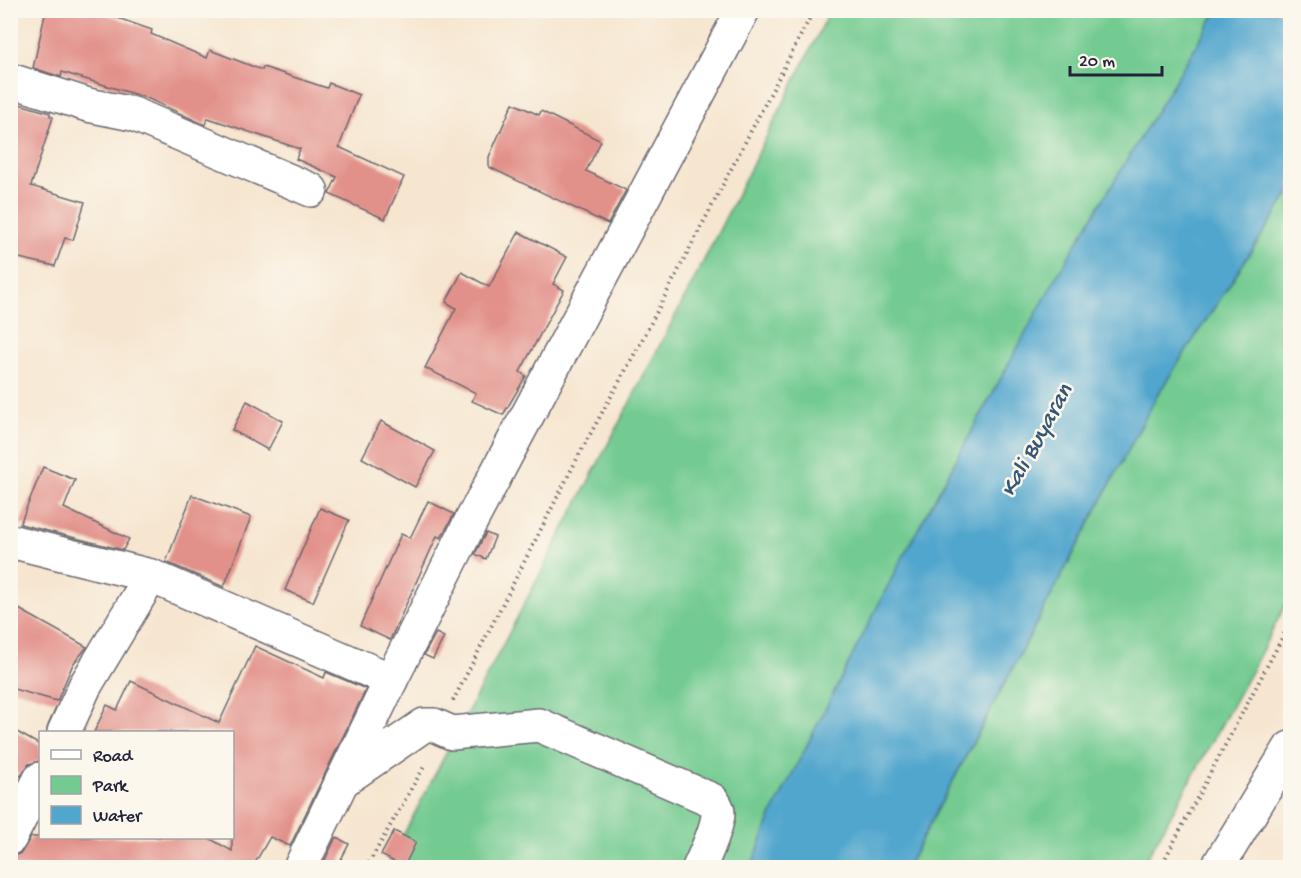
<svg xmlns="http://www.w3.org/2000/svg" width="1301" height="878" font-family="'Gochi Hand',sans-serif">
<rect width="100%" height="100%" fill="#fbf7ec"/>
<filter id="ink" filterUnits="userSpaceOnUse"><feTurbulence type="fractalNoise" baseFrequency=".0167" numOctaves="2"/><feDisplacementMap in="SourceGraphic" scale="12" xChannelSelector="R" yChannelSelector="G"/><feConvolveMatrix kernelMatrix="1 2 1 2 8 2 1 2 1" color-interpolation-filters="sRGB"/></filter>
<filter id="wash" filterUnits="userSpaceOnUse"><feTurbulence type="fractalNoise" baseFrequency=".008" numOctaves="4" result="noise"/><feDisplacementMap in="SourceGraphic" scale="24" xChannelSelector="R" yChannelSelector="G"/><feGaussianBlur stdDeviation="1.35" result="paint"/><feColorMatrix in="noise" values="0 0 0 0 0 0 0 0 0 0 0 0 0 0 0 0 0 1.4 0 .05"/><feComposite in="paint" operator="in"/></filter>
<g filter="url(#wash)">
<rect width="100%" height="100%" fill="#f6e6d0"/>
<g fill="#73cb91" stroke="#4a7666" stroke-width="1.5">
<polygon points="830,11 1217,11 1058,274 899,564 772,814 751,867 386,868 695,278"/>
<polygon points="1290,192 1290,596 1252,670 1142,867 907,868 1158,394"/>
</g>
<polygon fill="#51a6cd" stroke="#3a6484" stroke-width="1.5" points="1217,11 1290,11 1290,192 1158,394 907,867 751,867 772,814 899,564 1058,274"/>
<g id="blocks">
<g fill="#e2918a">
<polygon points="46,10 95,10 152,30 151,34 207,58 210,50 262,70 263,67 327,88 329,83 359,95 339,147 404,177 385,219 329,194 337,177 296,159 300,149 208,118 205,125 147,98 62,72 61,77 33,68"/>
<polygon points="16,103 50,113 50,116 53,117 31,186 85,202 73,240 65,238 55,266 10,256 10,126"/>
<polygon points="513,103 539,115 541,111 601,141 586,171 626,190 608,224 489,167 489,157"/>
<polygon points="519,232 567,257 553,284 564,290 520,372 526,376 503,415 472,401 476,393 425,368 456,308 446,302 462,272 489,287"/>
<polygon points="247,401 283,421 268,450 232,430"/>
<polygon points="381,421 435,451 415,487 362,458"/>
<polygon points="43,467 75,480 64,508 129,539 123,550 20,524"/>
<polygon points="192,495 251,517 224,587 166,562"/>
<polygon points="428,501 454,514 441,538 437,536 390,640 360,626 401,534 410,538"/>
<polygon points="320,508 349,520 313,602 285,590"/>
<polygon points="486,533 495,537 486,559 475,554"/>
<polygon points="10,604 87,647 73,664 57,701 10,688"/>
<polygon points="436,633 444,637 433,659 424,655"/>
<polygon points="255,646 324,678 326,672 366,689 290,846 270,837 255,863 263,867 10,867 12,856 21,853 31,837 207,837 232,851 232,732 94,732 107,705 117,710 131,681 219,723"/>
<polygon points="10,728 40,745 40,761 29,764 21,776 10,770"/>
<polygon points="394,831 416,842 404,867 381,855"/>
<polygon points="336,837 349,844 337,867 334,867 324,862"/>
</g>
</g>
</g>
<g filter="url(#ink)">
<use href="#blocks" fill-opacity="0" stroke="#6c676f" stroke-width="1.5"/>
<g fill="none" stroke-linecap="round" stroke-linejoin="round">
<g stroke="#6c676f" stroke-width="36">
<g id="minor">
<polyline points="10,80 88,105 133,114 311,190"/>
<polyline points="10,541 151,576 85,686 64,732"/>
<polyline points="151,576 391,680"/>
<path d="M341,782l83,-57h10l18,8 87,-8 173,75c3,4 6,8 6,13 0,13 -13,42 -19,55"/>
<polyline points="10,838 40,779"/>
<polyline points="300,868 391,680 469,525 743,10"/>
<polyline points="1217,868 1290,748"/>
</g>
</g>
<g stroke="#6c676f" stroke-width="4" stroke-dasharray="1.5 4.5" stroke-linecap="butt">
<polyline points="453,701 582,449 640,344 814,10"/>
<polyline points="366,868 425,765"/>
<polyline points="1160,868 1290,623"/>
</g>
<use href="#minor" stroke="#fff" stroke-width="33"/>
</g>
</g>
<g text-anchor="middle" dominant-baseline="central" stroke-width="5" stroke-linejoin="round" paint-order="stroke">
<g font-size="24" font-style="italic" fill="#355775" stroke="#fbf7ec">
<text transform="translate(1038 441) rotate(-61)">Kali Buyaran</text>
</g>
</g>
<rect width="1301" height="878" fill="none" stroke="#fbf7ec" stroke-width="36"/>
<rect x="39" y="731" width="195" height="108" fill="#fbf7ec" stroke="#a4a2a5" stroke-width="1.5"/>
<rect x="51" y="750" width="30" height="9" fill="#ffffff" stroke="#a4a2a5" stroke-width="1.5"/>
<text x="93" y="761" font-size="18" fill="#22223b">Road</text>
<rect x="51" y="776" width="30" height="18" fill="#73cb91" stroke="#a4a2a5" stroke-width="1.5"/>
<text x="93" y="791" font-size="18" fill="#22223b">Park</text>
<rect x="51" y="806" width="30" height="18" fill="#51a6cd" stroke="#a4a2a5" stroke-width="1.5"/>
<text x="93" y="821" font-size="18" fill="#22223b">Water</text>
<path d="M1070 66v9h92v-9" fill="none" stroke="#22223b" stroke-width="3"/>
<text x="1079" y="66" font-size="18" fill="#22223b" stroke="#fbf7ec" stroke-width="4.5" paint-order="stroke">20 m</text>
</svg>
